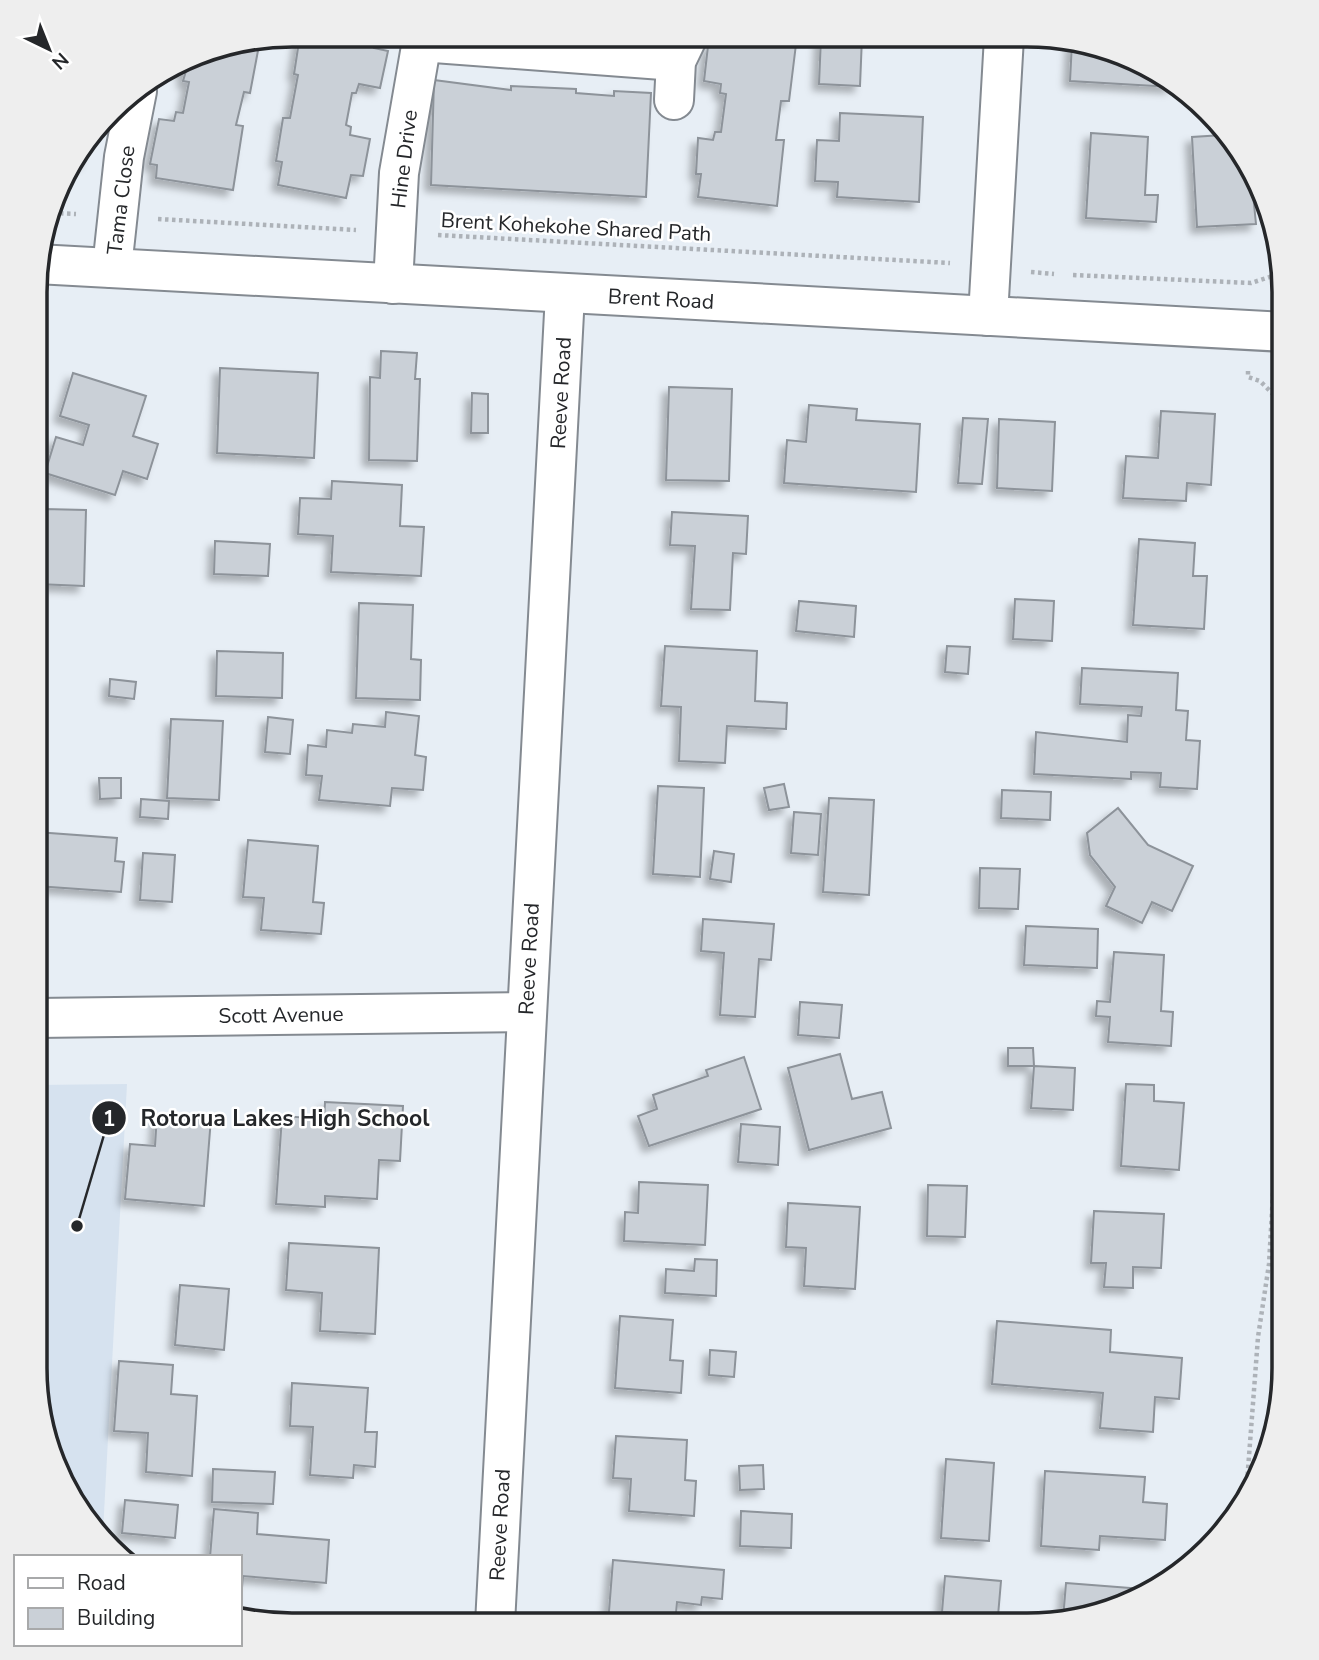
<svg xmlns="http://www.w3.org/2000/svg" width="1319" height="1660" font-family="'Nunito Sans',sans-serif">
<defs>
<filter id="shadow"><feDropShadow dx="-6" dy="6" stdDeviation="3.5" flood-color="#0004"/></filter>
</defs>
<rect width="100%" height="100%" fill="#e7eef5"/>
<polygon fill="#d6e2ef" points="127,1084 103,1532 69,1496 35,1368 36,1085"/>
<g fill="#cad0d7" stroke="#8d939a" stroke-width="2" filter="url(#shadow)">
<polygon points="300,35 377,35 374,48 388,51 380,88 359,84 356,93 352,93 346,125 351,127 350,135 370,139 363,176 351,175 346,198 278,185 282,162 276,161 283,118 290,118 298,75 294,74"/>
<polygon points="716,36 797,36 789,101 781,101 776,140 784,140 777,206 698,197 701,174 696,174 698,138 713,140 715,132 721,132 726,94 720,93 721,84 704,81 708,46 714,46"/>
<polygon points="821,37 862,37 860,86 819,84"/>
<polygon points="260,40 250,93 244,92 236,125 243,126 233,190 156,178 157,165 150,164 159,119 174,121 176,112 183,113 189,82 183,81 186,71 175,68 209,49"/>
<polygon points="1072,42 1170,79 1172,87 1070,81"/>
<polygon points="434,80 511,90 511,86 576,89 576,93 614,96 614,91 651,93 646,197 431,185"/>
<polygon points="840,113 923,117 919,202 837,197 838,182 815,181 817,140 839,141"/>
<polygon points="1091,133 1148,137 1145,195 1158,195 1156,222 1086,218"/>
<polygon points="1223,135 1250,164 1256,224 1197,227 1192,137"/>
<polygon points="89,140 85,162 75,161 68,181 64,180 69,164"/>
<polygon points="381,351 417,353 415,379 420,379 417,461 369,460 370,377 380,378"/>
<polygon points="220,368 318,373 314,458 217,453"/>
<polygon points="73,373 146,396 133,436 158,444 147,479 123,471 115,495 45,473 56,437 83,445 89,425 60,416"/>
<polygon points="669,387 732,389 729,481 666,480"/>
<polygon points="472,393 488,394 488,433 471,433"/>
<polygon points="809,405 857,409 856,420 920,424 916,492 784,483 787,440 806,442"/>
<polygon points="1161,411 1215,414 1211,485 1187,483 1186,501 1123,498 1126,456 1158,458"/>
<polygon points="963,418 988,419 982,484 958,483"/>
<polygon points="999,419 1055,422 1052,491 997,488"/>
<polygon points="332,481 402,485 400,526 424,527 421,576 331,572 333,536 298,534 300,498 331,499"/>
<polygon points="44,509 86,510 84,586 37,584 37,544 43,544"/>
<polygon points="672,512 748,516 746,554 733,553 730,610 691,609 695,546 670,545"/>
<polygon points="1139,539 1195,543 1193,576 1207,576 1204,629 1133,625"/>
<polygon points="215,541 270,544 268,576 214,574"/>
<polygon points="1015,599 1054,601 1052,641 1013,639"/>
<polygon points="799,601 856,606 854,637 796,631"/>
<polygon points="359,603 413,605 411,659 421,660 420,700 356,698"/>
<polygon points="665,646 757,651 755,701 787,703 786,729 727,726 725,763 679,761 681,707 661,706"/>
<polygon points="947,646 970,647 968,674 945,672"/>
<polygon points="217,651 283,653 282,698 216,696"/>
<polygon points="1082,668 1178,673 1176,710 1188,711 1186,740 1200,741 1197,789 1160,787 1161,773 1131,772 1131,779 1034,774 1036,732 1127,742 1128,715 1141,716 1142,707 1080,704"/>
<polygon points="110,679 136,682 134,699 109,696"/>
<polygon points="386,712 419,716 415,755 426,757 423,790 392,788 390,806 319,800 322,776 306,775 308,745 326,747 327,730 352,733 353,724 385,727"/>
<polygon points="268,717 293,720 290,754 265,752"/>
<polygon points="171,719 223,721 219,800 167,798"/>
<polygon points="99,778 121,778 121,798 100,799"/>
<polygon points="784,784 789,807 769,810 764,788"/>
<polygon points="658,786 704,788 700,877 653,874"/>
<polygon points="1002,790 1051,792 1050,820 1001,818"/>
<polygon points="829,798 874,800 869,895 823,892"/>
<polygon points="141,799 169,801 168,819 140,817"/>
<polygon points="1118,808 1148,845 1193,866 1172,911 1152,902 1142,923 1106,906 1115,887 1090,855 1087,833"/>
<polygon points="794,812 821,814 818,855 791,853"/>
<polygon points="36,832 117,838 115,861 124,862 121,892 36,886"/>
<polygon points="248,840 318,846 313,902 324,903 321,934 261,930 264,898 243,897"/>
<polygon points="714,851 734,854 731,882 710,879"/>
<polygon points="143,853 175,855 172,902 140,900"/>
<polygon points="980,868 1020,869 1018,909 979,908"/>
<polygon points="703,919 774,924 771,960 759,959 755,1017 720,1015 724,953 701,951"/>
<polygon points="1026,926 1098,929 1097,968 1024,965"/>
<polygon points="1114,952 1164,955 1161,1011 1173,1012 1171,1046 1108,1042 1110,1017 1096,1016 1097,1001 1110,1002"/>
<polygon points="800,1002 842,1005 839,1038 798,1035"/>
<polygon points="1008,1048 1033,1048 1034,1066 1008,1066"/>
<polygon points="840,1054 852,1099 882,1092 891,1128 809,1150 788,1068"/>
<polygon points="744,1057 761,1109 649,1146 638,1116 657,1109 653,1095 708,1076 706,1070"/>
<polygon points="1034,1066 1075,1068 1073,1110 1031,1108"/>
<polygon points="1126,1084 1154,1085 1154,1101 1184,1103 1179,1170 1121,1166"/>
<polygon points="325,1102 403,1106 400,1161 379,1160 377,1199 325,1196 325,1207 276,1204 282,1116 324,1119"/>
<polygon points="157,1114 211,1118 204,1206 125,1199 130,1144 155,1146"/>
<polygon points="741,1124 780,1127 778,1165 738,1162"/>
<polygon points="639,1182 708,1185 705,1245 624,1241 625,1212 638,1213"/>
<polygon points="928,1185 967,1186 965,1237 927,1236"/>
<polygon points="788,1203 860,1207 855,1289 804,1286 806,1248 786,1247"/>
<polygon points="1094,1211 1164,1214 1161,1268 1133,1267 1133,1288 1104,1287 1106,1263 1091,1263"/>
<polygon points="289,1243 379,1248 375,1334 320,1331 322,1293 286,1290"/>
<polygon points="695,1259 717,1260 716,1296 665,1293 666,1269 694,1271"/>
<polygon points="180,1285 229,1289 224,1350 175,1345"/>
<polygon points="620,1316 673,1320 670,1360 683,1361 681,1393 615,1388"/>
<polygon points="997,1321 1111,1330 1110,1352 1182,1358 1179,1399 1155,1397 1153,1432 1100,1428 1103,1393 992,1384"/>
<polygon points="710,1350 736,1352 734,1377 709,1375"/>
<polygon points="119,1361 173,1365 171,1394 197,1396 192,1476 146,1472 148,1433 114,1431"/>
<polygon points="292,1383 368,1388 365,1432 377,1432 375,1467 354,1465 353,1478 310,1475 313,1427 290,1426"/>
<polygon points="616,1436 687,1440 685,1480 696,1481 694,1516 629,1511 631,1479 613,1478"/>
<polygon points="946,1459 994,1463 989,1541 941,1538"/>
<polygon points="763,1465 764,1489 740,1490 739,1466"/>
<polygon points="213,1469 275,1472 273,1504 212,1502"/>
<polygon points="1045,1471 1145,1477 1143,1502 1167,1504 1165,1540 1100,1536 1099,1550 1041,1546"/>
<polygon points="125,1500 178,1505 175,1538 122,1533"/>
<polygon points="214,1509 258,1513 257,1534 329,1540 326,1583 243,1576 240,1612 240,1557 210,1557"/>
<polygon points="741,1511 792,1514 791,1548 740,1546"/>
<polygon points="613,1560 724,1570 722,1599 702,1597 701,1605 677,1602 675,1624 608,1624"/>
<polygon points="945,1576 1001,1581 998,1616 942,1612"/>
<polygon points="1066,1583 1156,1590 1063,1619"/>
</g>
<g fill="none" stroke-linecap="round" stroke-linejoin="round">
<g stroke="#848a91" stroke-width="42">
<g id="minor">
<polyline points="421,42 676,61"/>
<polyline points="674,100 676,61 688,36"/>
<polyline points="37,264 1284,332"/>
<polyline points="112,268 124,157 137,91"/>
<polyline points="393,284 399,173 423,35"/>
<polyline points="988,316 1004,37"/>
<polyline points="36,1018 526,1012"/>
<polyline points="495,1624 565,294"/>
</g>
</g>
<g stroke="#adb2b8" stroke-width="4.5" stroke-dasharray="3.5 3.5" stroke-linecap="butt">
<polyline points="53,213 76,214"/>
<polyline points="158,219 356,230"/>
<polyline points="438,235 950,263"/>
<polyline points="1031,272 1054,274"/>
<polyline points="1073,275 1251,283 1279,274"/>
<polyline points="1248,371 1248,377 1260,381 1284,405"/>
<polyline points="1246,1496 1258,1337 1269,1264 1284,1001"/>
</g>
<use href="#minor" stroke="#fff" stroke-width="38"/>
</g>
<g text-anchor="middle" dominant-baseline="central" stroke-width="5" stroke-linejoin="round" paint-order="stroke">
<g font-size="21" fill="#25272a" stroke="#fff">
<text transform="translate(404 159) rotate(-83)">Hine Drive</text>
<text transform="translate(121 200) rotate(-83)">Tama Close</text>
<text transform="translate(576 227) rotate(3)">Brent Kohekohe Shared Path</text>
<text transform="translate(661 299) rotate(3)">Brent Road</text>
<text transform="translate(561 393) rotate(-87)">Reeve Road</text>
<text transform="translate(529 959) rotate(-87)">Reeve Road</text>
<text transform="translate(281 1015) rotate(-1)">Scott Avenue</text>
<text transform="translate(500 1525) rotate(-87)">Reeve Road</text>
</g>
</g>
<path d="M0 0H1319V1660H0ZM292 47H1027A245 245 0 0 1 1272 292V1368A245 245 0 0 1 1027 1613H292A245 245 0 0 1 47 1368V292A245 245 0 0 1 292 47Z" fill="#eee" fill-rule="evenodd"/>
<path fill="none" stroke="#25272a" stroke-width="3.5" d="M292 47H1027A245 245 0 0 1 1272 292V1368A245 245 0 0 1 1027 1613H292A245 245 0 0 1 47 1368V292A245 245 0 0 1 292 47Z"/>
<path fill="none" stroke="#25272a" stroke-width="2.5" d="M77 1226L109 1118"/>
<g fill="#25272a" stroke="#fff" stroke-width="2.5">
<circle cx="77" cy="1226" r="7"/>
<circle cx="109" cy="1118" r="18"/>
</g>
<g font-size="21" text-anchor="middle" font-weight="bold" fill="#fff">
<text x="109" y="1126">1</text>
</g>
<g font-size="23" text-anchor="middle" font-weight="bold" fill="#25272a" stroke="#fff" stroke-width="5" stroke-linejoin="round" paint-order="stroke">
<text x="285" y="1126">Rotorua Lakes High School</text>
</g>
<rect x="14" y="1555" width="228" height="91" fill="#ffffff" stroke="#a8a9aa" stroke-width="2"/>
<rect x="28" y="1578" width="35" height="10" fill="#ffffff" stroke="#a8a9aa" stroke-width="2"/>
<text x="77" y="1590" font-size="21" fill="#25272a">Road</text>
<rect x="28" y="1608" width="35" height="21" fill="#cad0d7" stroke="#a8a9aa" stroke-width="2"/>
<text x="77" y="1625" font-size="21" fill="#25272a">Building</text>
<g transform="translate(49 49) rotate(137)" stroke="#ffffff" stroke-width="5" paint-order="stroke">
<path d="M0-5L12 26L0 18L-12 26Z" fill="#25272a"/>
<text y="-10" font-size="19" font-weight="bold" text-anchor="middle" fill="#25272a">N</text>
</g>
</svg>
